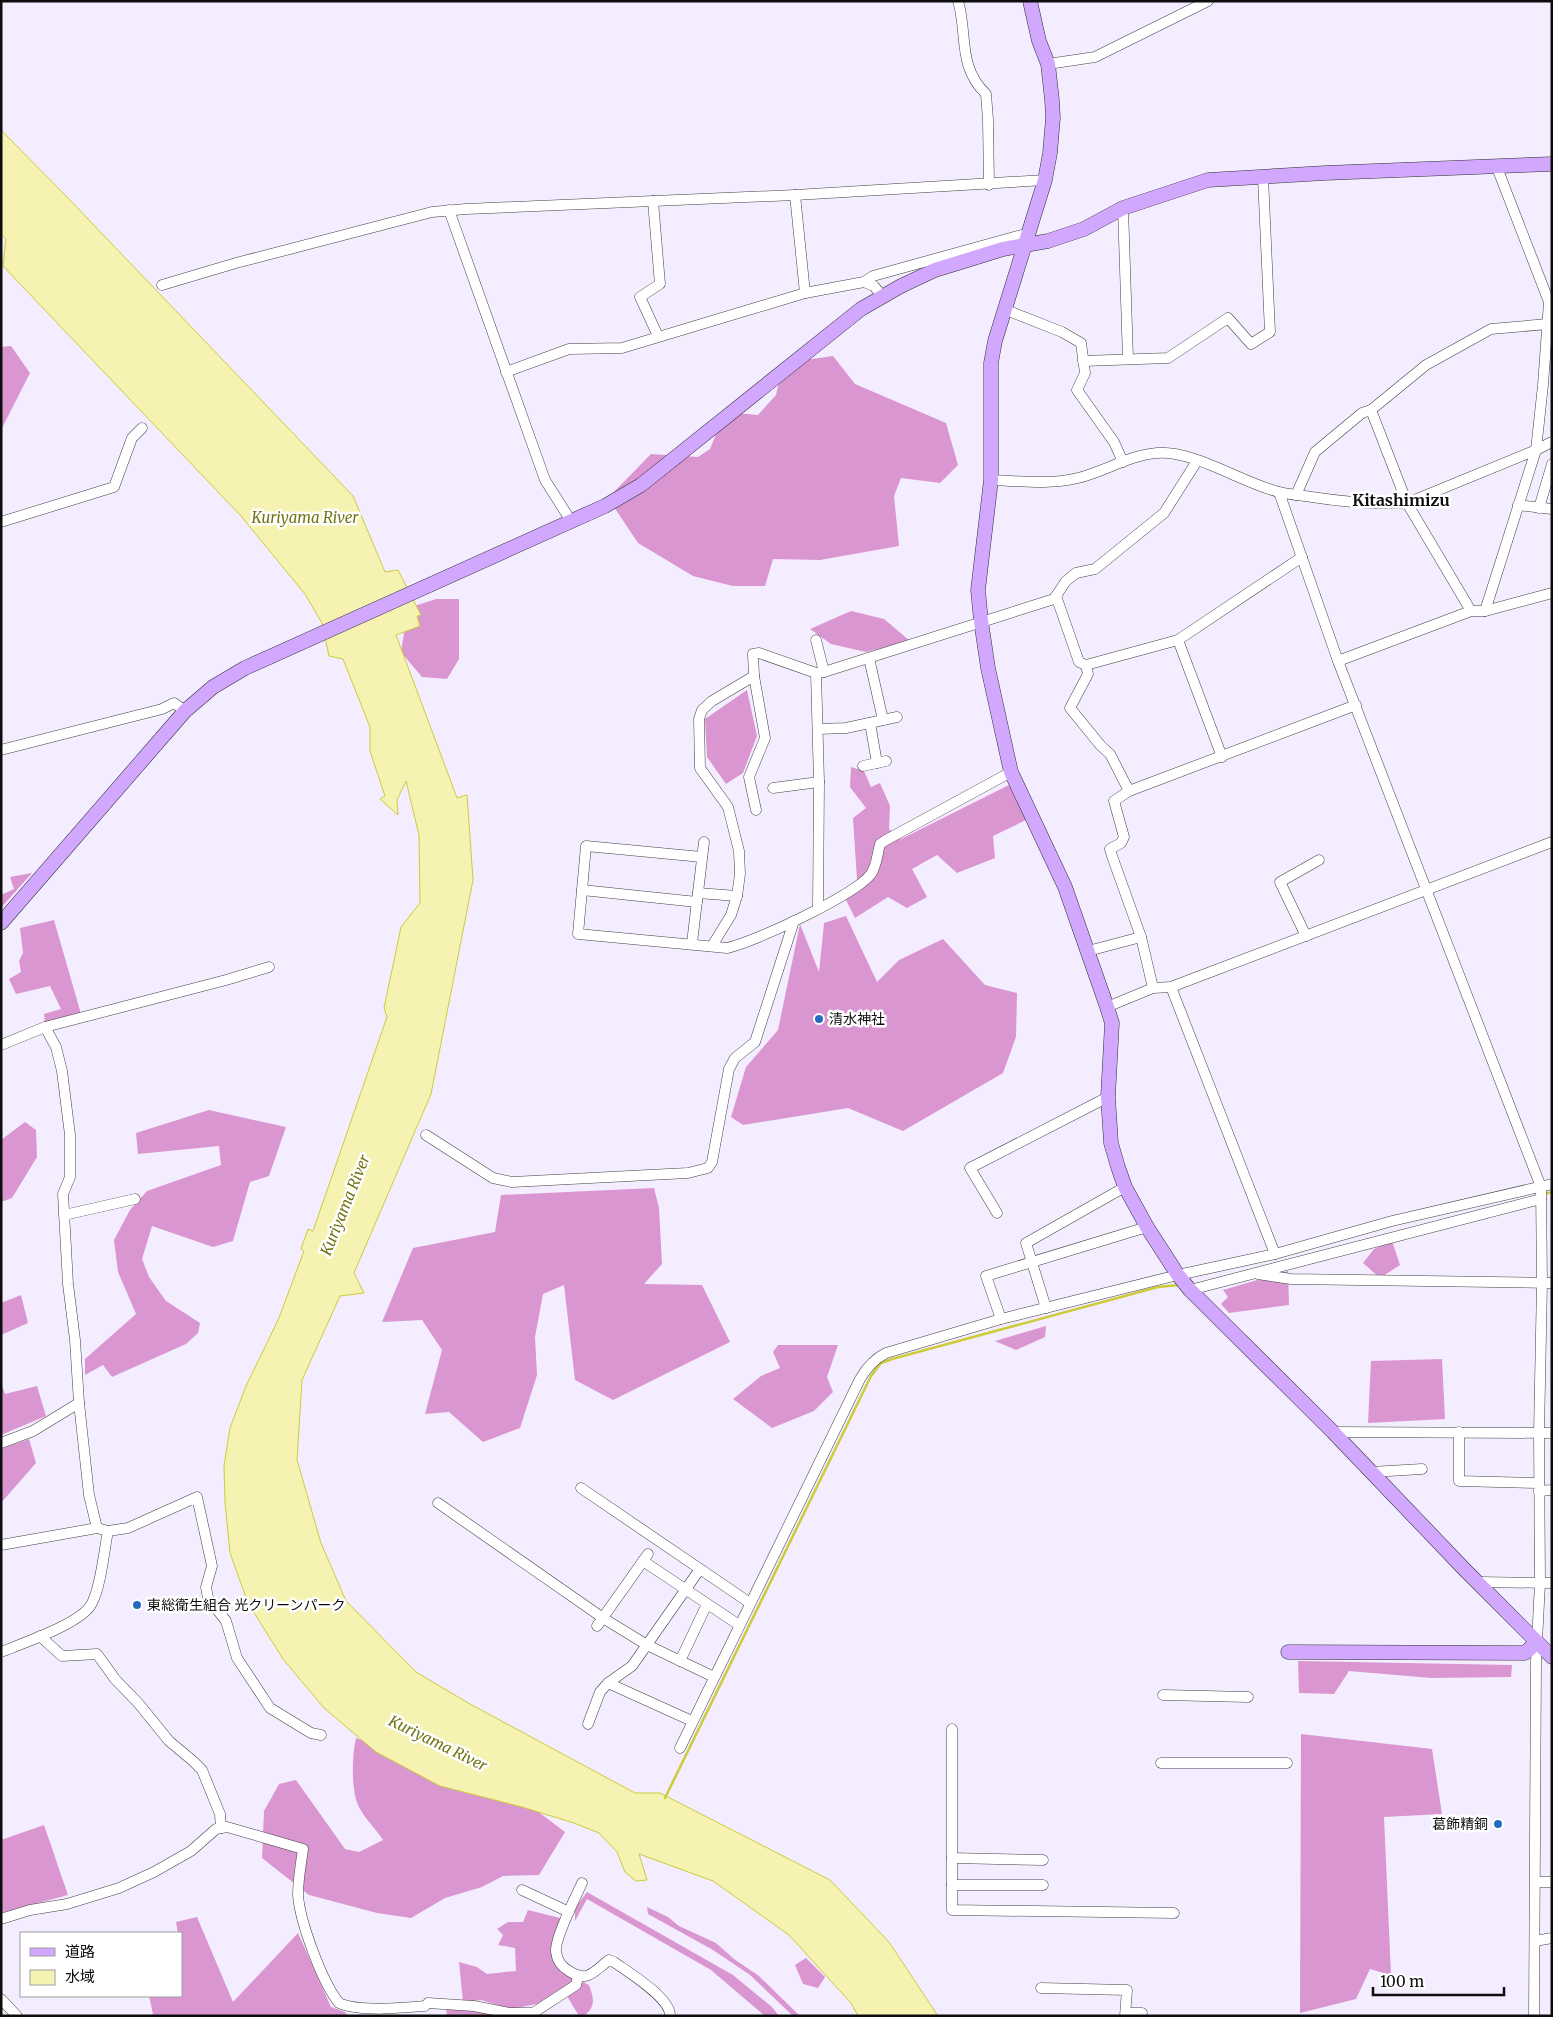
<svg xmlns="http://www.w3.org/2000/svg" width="1553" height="2017" font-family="Merriweather,'Noto Sans JP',serif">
<rect width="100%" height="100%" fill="#f4edff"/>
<g fill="#da96d1">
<polygon points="11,346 30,373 1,430 1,347"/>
<polygon points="833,356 855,384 946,423 958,465 940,483 901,478 894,496 899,546 820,560 773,559 765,586 733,586 693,576 638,543 608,498 651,454 698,457 710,449 725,412 758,415 776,395 783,363"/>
<polygon points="436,599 459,599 459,659 447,679 422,677 401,652 408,608"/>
<polygon points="851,611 884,619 910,641 866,652 831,644 810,629"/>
<polygon points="747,690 757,736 743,773 726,784 707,757 705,719"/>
<polygon points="851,767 864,771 871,787 880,783 890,806 889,829 901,839 1011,784 1026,820 993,836 995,858 957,873 937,855 912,869 927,897 907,908 888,897 855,918 844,896 857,880 853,818 866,808 850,787"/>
<polygon points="32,873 1,908 1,895 14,889 10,877"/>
<polygon points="846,916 877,982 899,960 943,939 985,985 1017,993 1016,1037 1003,1073 903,1131 848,1108 743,1125 731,1117 746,1067 778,1030 800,924 819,972 824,923"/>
<polygon points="54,920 81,1014 45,1023 44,1014 61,1009 50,986 16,994 9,979 21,972 19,961 23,953 20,928"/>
<polygon points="209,1110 286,1127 269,1176 250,1182 233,1241 213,1247 152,1226 142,1259 149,1277 166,1301 200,1323 198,1333 186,1344 112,1377 103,1365 85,1375 85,1359 136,1314 118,1272 114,1240 130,1210 147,1191 221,1165 219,1146 138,1154 136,1133"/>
<polygon points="25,1122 36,1130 37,1157 12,1198 1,1202 1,1140"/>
<polygon points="654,1188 659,1208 662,1264 644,1284 702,1285 730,1342 613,1400 575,1380 564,1285 543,1294 535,1337 537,1375 520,1428 483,1442 449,1412 425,1414 442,1350 422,1320 382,1322 413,1248 495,1232 501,1195"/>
<polygon points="1392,1241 1400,1265 1380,1278 1363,1263 1374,1249"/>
<polygon points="1288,1271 1289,1305 1229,1313 1221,1304 1228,1297 1223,1290"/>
<polygon points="21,1295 28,1323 1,1335 1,1303"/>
<polygon points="1046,1326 1045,1337 1016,1350 995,1341"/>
<polygon points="778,1345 838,1345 827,1377 833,1392 814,1411 772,1428 733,1399 761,1376 780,1368 773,1352"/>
<polygon points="1442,1359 1445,1419 1368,1423 1371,1361"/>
<polygon points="1,1383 5,1394 37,1386 46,1416 1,1435"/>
<polygon points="29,1439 36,1463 1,1503 1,1449"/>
<polygon points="1298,1661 1512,1665 1511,1677 1431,1678 1349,1671 1334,1694 1299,1693"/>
<polygon points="1301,1734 1432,1749 1442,1814 1384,1817 1391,1975 1370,1969 1356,1999 1300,2013"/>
<path d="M356,1738l168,63 41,31 -26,43 -36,1 -21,11 -37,11 -34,20 -34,-5 -68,-18 -47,-37 2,-47 15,-27 17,-4 49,69 14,3 24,-12c-7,-11 -19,-22 -25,-35 -7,-16 -6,-50 -2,-67z"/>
<polygon points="44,1825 68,1895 1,1913 1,1840"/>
<polygon points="587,1892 733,1975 772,2007 779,2016 765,2016 711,1970 587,1899 575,1921 575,1908"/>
<polygon points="647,1907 668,1917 679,1926 716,1943 734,1959 759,1976 800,2016 793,2016 750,1975 713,1950 648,1914"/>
<polygon points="528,1910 560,1918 553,1956 574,1980 547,2002 511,2009 481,2000 463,2002 459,1962 477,1967 487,1974 516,1971 515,1948 498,1945 503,1935 497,1929 508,1922 523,1922"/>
<polygon points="197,1917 233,2002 298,1933 331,2007 345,2012 348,2016 149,2016 153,2014 149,1996 181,1996 181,1933 178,1933 176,1922"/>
<polygon points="806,1958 825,1977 818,1988 803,1984 795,1965"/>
<path d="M583,1982l6,3c5,14 7,21 -5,31h-5l-12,-20z"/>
<polygon points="446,2007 544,2015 544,2016 447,2016"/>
</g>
<polygon fill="#f6f3b2" stroke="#cdcb39" points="1,130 66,196 353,496 385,572 398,570 421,615 417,616 420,626 396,635 457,798 467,795 473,880 431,1094 354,1273 364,1293 340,1296 302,1380 297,1460 321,1543 346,1601 416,1672 470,1704 635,1793 660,1793 830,1880 889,1942 938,2016 858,2016 851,2003 789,1935 713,1881 639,1854 647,1880 636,1881 625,1872 617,1852 599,1833 574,1823 522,1807 440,1786 376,1752 324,1708 283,1659 248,1603 230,1553 225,1502 224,1466 230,1428 246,1386 279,1318 304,1251 301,1249 308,1229 313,1231 387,1017 384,1008 401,927 420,903 419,835 406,781 397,800 398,815 380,799 385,796 370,751 370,727 343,659 329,656 322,623 305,594 241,516 3,266 6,239 1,234"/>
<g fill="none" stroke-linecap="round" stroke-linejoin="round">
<g stroke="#cdcb39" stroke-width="2.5">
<polyline points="1544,1194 1552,1192"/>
<polyline points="665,1798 871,1376 881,1363 892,1359 1158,1287 1179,1285"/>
</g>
<g stroke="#404040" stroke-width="11">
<g id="street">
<path d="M958,1c10,33 -1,65 28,93l2,26 1,65"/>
<polyline points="1048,64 1095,57 1208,1"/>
<polyline points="795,195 805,293"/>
<polyline points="653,201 660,284 640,297 658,336"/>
<polyline points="1123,208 1128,359"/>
<polyline points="449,210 545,480 571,521"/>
<polyline points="864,282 874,286 882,296"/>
<polyline points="162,285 236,263 432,212 466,209 795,195 1045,180"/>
<polyline points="1006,310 1062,332 1081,343 1085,373 1077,390 1114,442 1123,462"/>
<polyline points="1083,361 1168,358 1228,318 1251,344 1270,332 1263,177"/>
<polyline points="506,372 569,349 622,348 805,293 864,282 873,276 1029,233"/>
<polyline points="1371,410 1407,503 1471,611"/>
<path d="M991,480c29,1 58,5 87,-2 25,-6 52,-23 79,-25 37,-3 85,30 122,39 11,3 22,3 33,5 32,5 62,8 95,6l129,-53 16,-8"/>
<polyline points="1279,492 1338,661 1541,1187 1542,1283 1539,1433 1540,1583 1536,1661 1534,2016"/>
<polyline points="1296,495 1315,452 1362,413 1371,410 1426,365 1491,329 1548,324"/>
<polyline points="1518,505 1552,509"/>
<polyline points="1539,508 1552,464"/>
<polyline points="1,522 114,487 132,438 142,428"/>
<polyline points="1056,596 1079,662 1086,665 1178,640 1222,757"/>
<polyline points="1485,611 1536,450 1543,385 1549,302 1496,165"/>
<polyline points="816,640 824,672"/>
<polyline points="1178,640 1302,557"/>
<polyline points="869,658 883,720"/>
<polyline points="1338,661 1471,611 1485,611 1552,593"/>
<polyline points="1086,665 1088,674 1070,708 1101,746 1110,754 1129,791"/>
<polyline points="816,673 819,782 818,908"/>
<polyline points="870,723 877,763"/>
<polyline points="819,729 846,728 897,717"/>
<polyline points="1,750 162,709 174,703 185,711"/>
<polyline points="863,766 886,761"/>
<polyline points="773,788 819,782"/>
<polyline points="756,810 749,777 765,738 754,676 753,654 759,653 816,673 824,672 1054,599 1066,581 1076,573 1095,569 1164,513 1197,461"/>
<path d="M702,857l-116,-11 -8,88 149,14c28,-6 128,-53 144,-74 6,-9 6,-19 9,-30l6,-4 125,-68"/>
<polyline points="582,890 697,902"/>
<polyline points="698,893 737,896"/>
<polyline points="1306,936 1280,882 1319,860"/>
<polyline points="692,943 704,842"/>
<polyline points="712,946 731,915 737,896 740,874 739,851 728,807 700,768 699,719 702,710 712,701 754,676"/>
<polyline points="1088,951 1141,937"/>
<polyline points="1171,987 1275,1254"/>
<polyline points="1153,988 1141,937 1112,856 1110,849 1121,843 1124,837 1114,801 1129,791 1356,705"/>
<polyline points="1107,1007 1153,988 1171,987 1552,842"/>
<polyline points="45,1027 56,1047 62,1071 70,1135 70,1177 63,1194 68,1284 75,1340 79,1403 89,1495 97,1528"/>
<polyline points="1,1045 45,1027 226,980 269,967"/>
<polyline points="426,1135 493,1178 512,1182 688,1173 708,1168 712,1162 729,1069 735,1058 755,1042 794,921"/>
<polyline points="997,1213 970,1168 1108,1097"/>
<polyline points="64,1215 135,1199"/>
<polyline points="1258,1274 1291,1279 1552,1283"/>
<polyline points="1190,1290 1541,1199"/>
<polyline points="1046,1308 1026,1243 1125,1187"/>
<polyline points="1001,1319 986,1276 1147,1227"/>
<polyline points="1333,1432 1552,1433"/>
<polyline points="1459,1432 1459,1481 1539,1483"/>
<polyline points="1,1443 33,1431 79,1403"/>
<polyline points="1371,1472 1422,1469"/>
<polyline points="581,1488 750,1603"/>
<polyline points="1539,1491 1552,1490"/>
<polyline points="438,1503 603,1618 647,1645 714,1677"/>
<polyline points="1,1545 97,1528 108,1531 128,1528 197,1497 212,1566 206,1587 208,1598 226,1621 237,1658 270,1708 311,1733 321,1735"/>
<polyline points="643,1561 739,1625"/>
<polyline points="1478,1582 1552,1583"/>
<polyline points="597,1626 648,1554"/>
<polyline points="40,1636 62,1656 97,1654 115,1679 139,1704 169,1741 193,1761 202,1770 220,1814 221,1828"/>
<path d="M1,1652c22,-9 82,-29 91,-49 9,-17 12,-52 16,-72"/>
<polyline points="680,1661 707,1604"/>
<polyline points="608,1683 692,1721"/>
<polyline points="1163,1695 1248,1697"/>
<polyline points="588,1724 600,1692 608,1683 632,1666 700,1569"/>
<polyline points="952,1729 952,1910 1174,1913"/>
<path d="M680,1748l180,-369c7,-12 14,-20 26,-26l115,-34 177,-44 97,-21 117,-33 160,-37"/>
<polyline points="1161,1763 1287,1763"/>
<polyline points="952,1858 1043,1860"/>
<polyline points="1536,1882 1552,1882"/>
<path d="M582,1883c-6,13 -28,57 -26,69 1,8 6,15 13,19 19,12 24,1 40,-11l5,2c14,10 57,36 56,54"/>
<polyline points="952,1885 1043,1885"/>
<polyline points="522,1890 569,1912"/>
<path d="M1,1919l29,-9 37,-6 52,-16 35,-16 37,-21 25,-22 11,-2 76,22c-2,15 -5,30 -5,46 2,27 24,87 41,108 20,9 63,5 86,3"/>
<polyline points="1535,1941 1552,1938"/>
<polyline points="1041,1988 1127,1990 1125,2016"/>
<polyline points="1,1999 17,2016"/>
<polyline points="428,2003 474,2006 509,2013 533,2013 576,1985 578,1977"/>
<polyline points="1126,2013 1142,2013"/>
</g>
</g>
<g stroke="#2f2f2f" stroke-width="15">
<g id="secondary">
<polyline points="1030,1 1039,41 1048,64 1052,100 1053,118 1050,153 1045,180 995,341 991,363 991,480 978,590 981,621 988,668 1011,772 1065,887 1107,1007 1112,1023 1108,1097 1111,1143 1118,1167 1125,1187 1147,1227 1178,1275 1190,1290 1333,1432 1466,1571 1552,1657"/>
<polyline points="1,923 185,711 213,687 245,668 605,506 641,485 861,309 901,286 935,270 1003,249 1048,241 1084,229 1123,208 1208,180 1325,173 1552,164"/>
<polyline points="1288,1652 1525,1653 1537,1642"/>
</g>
</g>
<use href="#street" stroke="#fff" stroke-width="10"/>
<use href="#secondary" stroke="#d2a8ff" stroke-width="14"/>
</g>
<g fill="#256bbd" stroke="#fff" stroke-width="2">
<circle cx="819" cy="1019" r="5"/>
<circle cx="137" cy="1605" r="5"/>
<circle cx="1498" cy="1824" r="5"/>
</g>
<g text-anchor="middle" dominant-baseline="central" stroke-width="5" stroke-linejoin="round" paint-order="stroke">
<g font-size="14" fill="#0d0d0d" stroke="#fff" text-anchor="start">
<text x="829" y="1019">清水神社</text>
<text x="147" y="1605">東総衛生組合 光クリーンパーク</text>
<text x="1488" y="1824" text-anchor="end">葛飾精銅</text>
</g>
<g font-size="15" font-style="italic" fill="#727414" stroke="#fff">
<text x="305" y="517">Kuriyama River</text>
<text transform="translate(345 1205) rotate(-68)">Kuriyama River</text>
<text transform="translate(438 1743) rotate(26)">Kuriyama River</text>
</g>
<g font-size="16" font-weight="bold" fill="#0d0d0d" stroke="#fff">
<text x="1401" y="500">Kitashimizu</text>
</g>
</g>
<rect width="1553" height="2017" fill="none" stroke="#0d0d0d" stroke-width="5"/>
<rect x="20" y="1932" width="162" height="65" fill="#ffffff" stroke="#9e9e9e"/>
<rect x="30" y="1948" width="25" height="8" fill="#d2a8ff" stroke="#9e9e9e"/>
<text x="65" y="1957" font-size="15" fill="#0d0d0d">道路</text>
<rect x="30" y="1970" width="25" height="15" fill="#f6f3b2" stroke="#9e9e9e"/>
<text x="65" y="1982" font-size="15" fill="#0d0d0d">水域</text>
<path d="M1373 1987v8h131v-8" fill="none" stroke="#0d0d0d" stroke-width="2.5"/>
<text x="1380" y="1987" font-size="15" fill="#0d0d0d" stroke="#ffffff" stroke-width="4" paint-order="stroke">100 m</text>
</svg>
